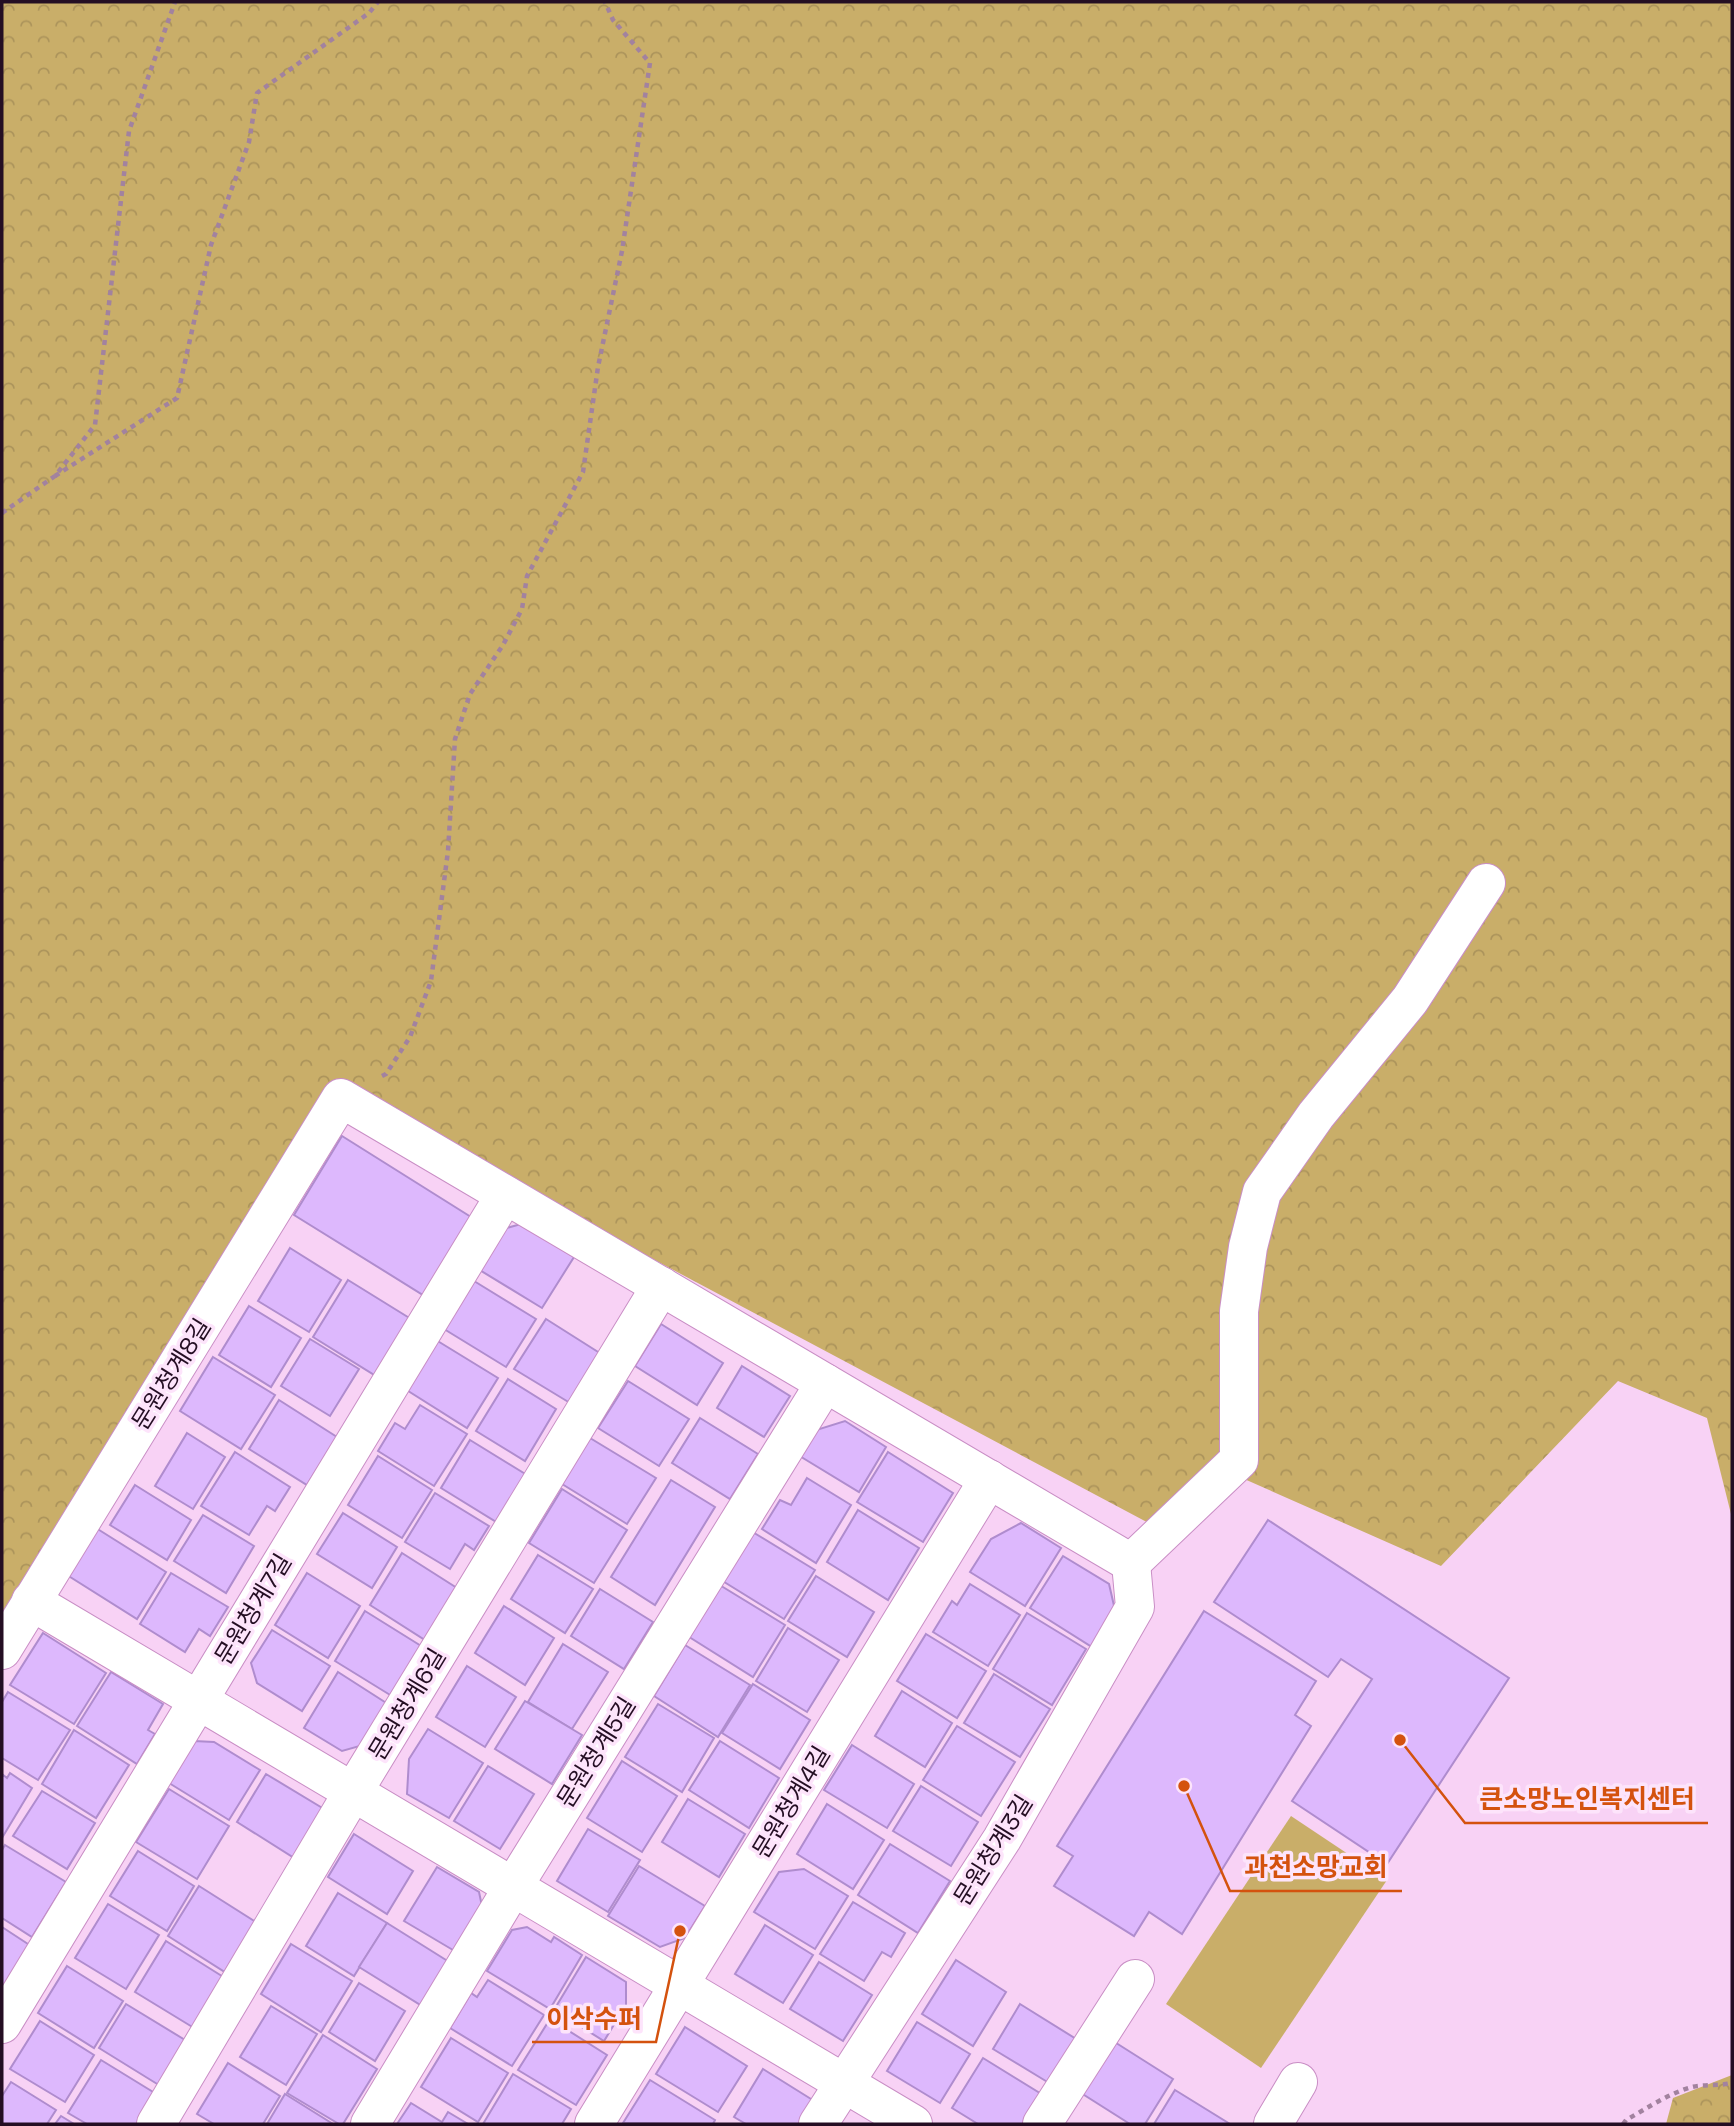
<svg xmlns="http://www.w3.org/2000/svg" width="1734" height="2126" font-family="'Space Grotesk','Noto Sans KR',sans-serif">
<defs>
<pattern id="forest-crowns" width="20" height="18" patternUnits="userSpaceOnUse" patternTransform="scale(1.75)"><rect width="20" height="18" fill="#c9ae69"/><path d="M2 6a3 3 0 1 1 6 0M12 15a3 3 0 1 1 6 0" fill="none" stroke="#ac945b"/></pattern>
</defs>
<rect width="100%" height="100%" fill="#f8d2f5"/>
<polygon fill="#c9ae69" points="1291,1816 1387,1880 1261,2068 1166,2004"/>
<g fill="url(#forest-crowns)">
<polygon points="2,2 1732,2 1732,1518 1707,1418 1618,1381 1441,1566 1208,1463 1158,1528 339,1092 2,1635"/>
<polygon points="1732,2075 1732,2124 1666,2124 1673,2098"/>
</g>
<g fill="#ddb8fd" stroke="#af8cce" stroke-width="2">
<polygon points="342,1136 471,1217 423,1295 294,1215"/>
<polygon points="521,1224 574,1257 542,1308 478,1269 503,1229"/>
<polygon points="290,1248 341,1280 309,1332 258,1301"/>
<polygon points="348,1280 411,1319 376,1376 313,1337"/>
<polygon points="474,1281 536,1319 506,1367 444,1329"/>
<polygon points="249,1306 301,1338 271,1387 219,1355"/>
<polygon points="546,1319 606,1357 575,1406 514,1369"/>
<polygon points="661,1324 723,1363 697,1405 635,1366"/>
<polygon points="310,1339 359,1369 330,1416 281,1386"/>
<polygon points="436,1340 498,1378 467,1428 405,1389"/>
<polygon points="213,1357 275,1395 241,1449 180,1411"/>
<polygon points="742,1366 790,1396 764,1437 717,1408"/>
<polygon points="508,1379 556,1409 525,1461 476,1431"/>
<polygon points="628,1381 689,1419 659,1466 598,1428"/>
<polygon points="279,1400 337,1437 307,1485 249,1449"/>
<polygon points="420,1405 467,1434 434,1486 378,1451 395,1423 405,1429"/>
<polygon points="700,1418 758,1454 730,1499 672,1463"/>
<polygon points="845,1421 886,1447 859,1492 798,1455 813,1431"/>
<polygon points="187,1433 225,1457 193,1509 155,1486"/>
<polygon points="590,1438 656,1478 627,1524 562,1484"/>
<polygon points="470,1440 527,1475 498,1523 441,1488"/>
<polygon points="235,1452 290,1487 275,1511 267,1506 249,1535 201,1506"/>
<polygon points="888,1452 953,1493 923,1542 857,1502"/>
<polygon points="378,1456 432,1490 402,1538 348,1505"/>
<polygon points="807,1478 851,1505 816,1563 762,1529 780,1500 791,1505"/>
<polygon points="671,1480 715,1507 655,1605 611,1577"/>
<polygon points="135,1485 191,1520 167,1560 110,1525"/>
<polygon points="562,1489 627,1530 594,1583 529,1543"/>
<polygon points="435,1493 489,1526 474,1550 465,1544 450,1569 405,1542"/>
<polygon points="858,1510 919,1548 888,1600 827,1562"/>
<polygon points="343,1513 397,1547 372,1588 317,1554"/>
<polygon points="203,1515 254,1546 226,1593 174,1561"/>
<polygon points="1268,1520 1509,1678 1387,1864 1292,1801 1372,1679 1341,1659 1328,1677 1214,1602"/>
<polygon points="1021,1523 1061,1548 1025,1606 970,1572 991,1539"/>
<polygon points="96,1528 166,1572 137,1619 67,1575"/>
<polygon points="751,1531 815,1570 784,1619 721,1580"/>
<polygon points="402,1553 457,1588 425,1640 370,1605"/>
<polygon points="538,1555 593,1589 565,1633 511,1599"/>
<polygon points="1063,1556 1109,1584 1115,1610 1092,1647 1030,1608"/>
<polygon points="171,1573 228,1607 210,1636 199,1629 185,1652 140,1624"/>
<polygon points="307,1573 360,1606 328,1658 275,1625"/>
<polygon points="816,1576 874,1612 847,1657 788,1621"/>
<polygon points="718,1584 785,1625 753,1677 686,1635"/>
<polygon points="970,1584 1020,1615 988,1666 933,1632 952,1601 957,1605"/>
<polygon points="600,1589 653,1622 624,1669 571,1636"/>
<polygon points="504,1606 554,1638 525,1685 475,1653"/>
<polygon points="365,1611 426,1649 395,1698 335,1661"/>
<polygon points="1204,1611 1316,1681 1295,1715 1311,1726 1182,1934 1149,1912 1134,1936 1054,1886 1073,1856 1057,1846"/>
<polygon points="1027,1613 1086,1649 1052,1705 993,1669"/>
<polygon points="788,1628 839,1660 807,1712 756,1681"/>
<polygon points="272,1630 330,1666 302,1711 257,1683 251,1663"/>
<polygon points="43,1633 106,1673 74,1724 10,1685"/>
<polygon points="926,1634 986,1671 957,1718 897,1681"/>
<polygon points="563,1644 608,1672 572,1729 528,1702"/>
<polygon points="685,1645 750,1685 718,1737 654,1696"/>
<polygon points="467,1666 516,1697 485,1747 436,1717"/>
<polygon points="111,1672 163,1704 148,1730 155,1734 137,1764 77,1726"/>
<polygon points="338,1672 391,1706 367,1744 342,1751 304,1728"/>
<polygon points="994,1674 1050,1709 1020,1757 964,1723"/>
<polygon points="753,1684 810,1720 780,1769 722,1733"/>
<polygon points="902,1691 952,1723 925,1767 875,1736"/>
<polygon points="8,1692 70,1730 38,1780 2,1758 2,1702"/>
<polygon points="525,1701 582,1735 552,1784 495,1749"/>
<polygon points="658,1704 714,1738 682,1792 625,1757"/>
<polygon points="957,1726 1015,1762 981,1816 923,1780"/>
<polygon points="428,1729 483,1763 449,1818 407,1794 409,1759"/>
<polygon points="74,1730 129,1765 96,1818 42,1784"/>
<polygon points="194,1741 214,1742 260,1770 229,1820 169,1783"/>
<polygon points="720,1741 779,1778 749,1828 689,1790"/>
<polygon points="852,1745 914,1784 887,1828 824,1790"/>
<polygon points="622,1761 677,1796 642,1852 587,1818"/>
<polygon points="488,1766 534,1794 500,1849 454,1821"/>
<polygon points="10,1773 32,1788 2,1838 2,1774 7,1778"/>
<polygon points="266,1774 329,1812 299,1861 237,1822"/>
<polygon points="921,1786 978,1822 951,1866 893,1831"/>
<polygon points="169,1789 229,1826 197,1879 136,1842"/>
<polygon points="42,1791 95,1823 67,1869 13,1836"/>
<polygon points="688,1799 745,1834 719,1877 662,1842"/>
<polygon points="827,1804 884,1840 853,1889 797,1854"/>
<polygon points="588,1829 640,1860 608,1912 557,1881"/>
<polygon points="354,1834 413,1871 387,1914 328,1877"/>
<polygon points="890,1844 950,1881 918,1933 858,1895"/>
<polygon points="5,1845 66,1882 32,1937 2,1918 2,1850"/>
<polygon points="138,1851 194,1886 167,1931 110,1896"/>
<polygon points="639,1866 705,1906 685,1938 660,1947 608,1916"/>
<polygon points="437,1867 479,1892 483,1911 458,1953 404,1921"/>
<polygon points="804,1869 848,1896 815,1949 754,1912 779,1872"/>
<polygon points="199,1886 259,1924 228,1974 168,1936"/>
<polygon points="338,1893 387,1923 354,1976 306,1946"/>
<polygon points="853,1902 905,1933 891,1957 882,1952 864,1981 820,1954"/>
<polygon points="108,1904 159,1935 126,1989 75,1958"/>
<polygon points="387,1923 454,1965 427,2009 359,1967"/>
<polygon points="765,1925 813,1955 783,2003 735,1974"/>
<polygon points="2,1927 31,1946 2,1994"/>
<polygon points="527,1927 551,1942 554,1937 582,1955 550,2009 487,1971 512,1930"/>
<polygon points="166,1941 225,1978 194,2028 135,1992"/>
<polygon points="291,1944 352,1981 321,2032 261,1994"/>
<polygon points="586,1957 626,1982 626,2005 604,2041 554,2010"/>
<polygon points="956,1960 1006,1992 973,2046 922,2014"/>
<polygon points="819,1962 872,1995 843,2041 790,2009"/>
<polygon points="67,1966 123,2001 94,2048 38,2013"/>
<polygon points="488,1980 544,2015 512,2066 450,2028 471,1993 477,1997"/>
<polygon points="359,1983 405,2011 375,2061 329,2032"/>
<polygon points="126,2004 190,2043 162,2087 99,2048"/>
<polygon points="1020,2004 1081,2042 1054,2086 993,2049"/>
<polygon points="271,2006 317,2034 286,2085 240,2057"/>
<polygon points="550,2019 607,2055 576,2105 518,2070"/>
<polygon points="40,2021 94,2055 65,2102 10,2069"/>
<polygon points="917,2022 970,2054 940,2103 887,2071"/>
<polygon points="685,2027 747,2066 718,2112 656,2074"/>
<polygon points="323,2035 377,2069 343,2124 339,2124 287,2093"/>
<polygon points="451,2038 508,2073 478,2122 421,2087"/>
<polygon points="1113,2041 1173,2079 1145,2124 1130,2124 1081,2093"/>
<polygon points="983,2058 1043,2095 1024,2124 978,2124 952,2108"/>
<polygon points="101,2060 158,2095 140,2124 87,2124 68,2113"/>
<polygon points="228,2063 280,2096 263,2124 214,2124 197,2114"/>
<polygon points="763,2069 819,2104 807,2124 746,2124 734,2117"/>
<polygon points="513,2074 571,2109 562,2124 483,2124"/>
<polygon points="650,2080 715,2120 713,2124 623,2123"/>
<polygon points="11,2082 56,2110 47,2124 2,2124 2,2096"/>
<polygon points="1175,2090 1230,2124 1154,2124"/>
<polygon points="285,2094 333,2124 267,2124"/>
<polygon points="411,2103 442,2122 448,2112 468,2124 397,2124"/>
<polygon points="61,2116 74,2124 55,2124"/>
</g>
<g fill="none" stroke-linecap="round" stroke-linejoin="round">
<g stroke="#c98ec5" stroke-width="40">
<g id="minor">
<polyline points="1131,1563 1239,1460 1239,1311 1248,1247 1262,1192 1316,1115 1410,1000 1486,883"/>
<polyline points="31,1601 913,2124"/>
<polyline points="2,1650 341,1098 1131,1563"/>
<polyline points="2,2024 505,1195"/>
<polyline points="156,2124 353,1792 661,1286"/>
<polyline points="370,2124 513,1887 825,1383"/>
<polyline points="594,2124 989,1479"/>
<polyline points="818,2124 1002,1839 1135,1607 1131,1563"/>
<polyline points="1042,2124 1135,1979"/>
<polyline points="1273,2124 1298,2082"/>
</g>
</g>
<g stroke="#a2829f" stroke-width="4.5" stroke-dasharray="5 5" stroke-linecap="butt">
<polyline points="55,476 177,398 211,245 249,142 257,93 369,13 378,2"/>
<polyline points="2,513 55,476 95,425 129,131 175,2"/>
<polyline points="382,1076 386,1074 410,1037 431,981 448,851 455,739 470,694 503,645 522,609 527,576 583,472 598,367 622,251 650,63 613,20 605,2"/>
<path d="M1623,2124l3,-4c20,-11 43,-27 66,-33 13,-3 27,-1 40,-4"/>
</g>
<use href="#minor" stroke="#fff" stroke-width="38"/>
</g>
<g text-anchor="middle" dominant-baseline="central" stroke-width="7" stroke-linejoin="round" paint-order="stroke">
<g font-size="24" fill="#240e23" stroke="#fde4fb">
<text transform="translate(171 1374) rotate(-58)">문원청계8길</text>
<text transform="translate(253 1609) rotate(-59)">문원청계7길</text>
<text transform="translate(407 1704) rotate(-59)">문원청계6길</text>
<text transform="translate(596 1752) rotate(-58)">문원청계5길</text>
<text transform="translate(791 1802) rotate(-59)">문원청계4길</text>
<text transform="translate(993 1850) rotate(-58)">문원청계3길</text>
</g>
</g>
<path fill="none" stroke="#d4520e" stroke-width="2.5" d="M1400 1740L1465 1823H1708M1184 1786L1230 1891H1402M680 1931L656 2042H532"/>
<g fill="#d4520e" stroke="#fde4fb" stroke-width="2.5">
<circle cx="1400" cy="1740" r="7"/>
<circle cx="1184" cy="1786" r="7"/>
<circle cx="680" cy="1931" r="7"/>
</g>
<g font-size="26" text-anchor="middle" font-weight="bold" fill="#d4520e" stroke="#fde4fb" stroke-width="7" stroke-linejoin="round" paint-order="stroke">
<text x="1587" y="1808">큰소망노인복지센터</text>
<text x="1316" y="1876">과천소망교회</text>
<text x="594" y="2028">이삭수퍼</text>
</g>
<rect width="1734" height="2126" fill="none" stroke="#240e23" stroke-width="7"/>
</svg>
